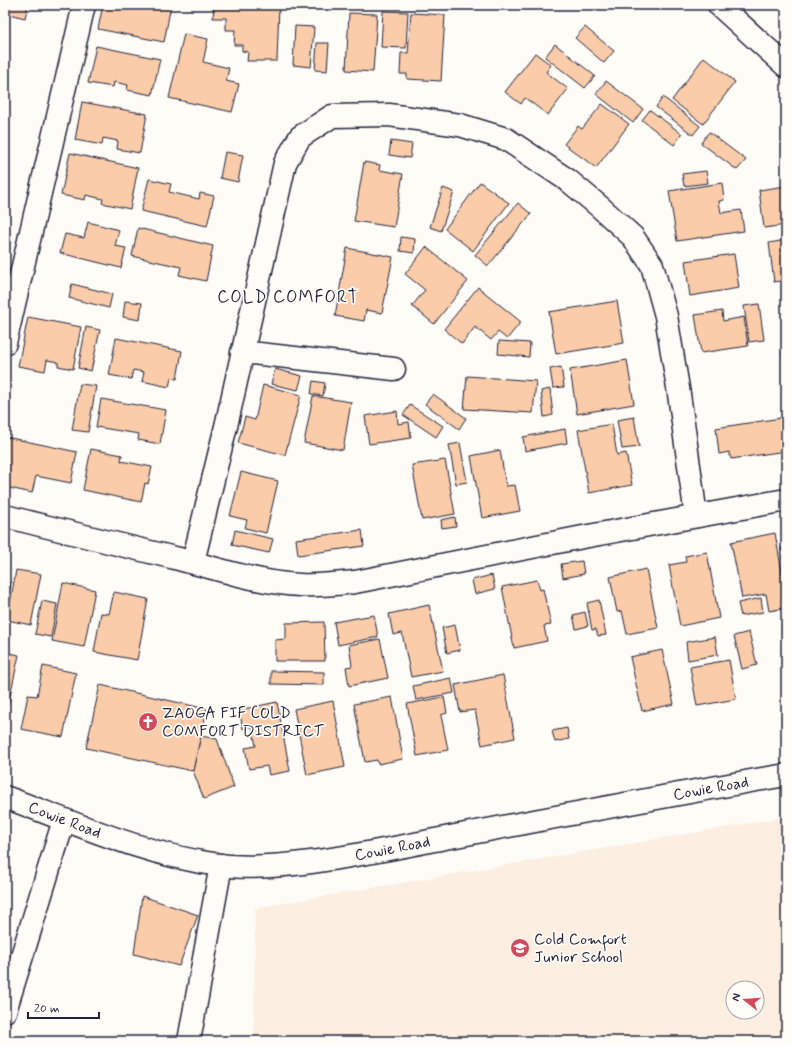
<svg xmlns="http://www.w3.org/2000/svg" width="791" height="1046" font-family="Mynerve,sans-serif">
<rect width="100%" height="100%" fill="#fdfcf7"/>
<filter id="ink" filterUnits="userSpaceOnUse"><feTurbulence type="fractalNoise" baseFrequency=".025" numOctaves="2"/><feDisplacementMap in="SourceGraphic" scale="8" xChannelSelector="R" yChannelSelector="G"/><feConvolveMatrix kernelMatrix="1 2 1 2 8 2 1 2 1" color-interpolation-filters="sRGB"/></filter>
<g filter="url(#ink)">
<path fill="#fceee0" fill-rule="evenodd" d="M786,817v224h-532l1,-133zM733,988h24v24h-24z"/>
<g fill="#facca9" stroke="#22223b">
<polygon points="5,5 28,5 25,18 5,13"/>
<polygon points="103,5 171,5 164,42 98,29"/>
<polygon points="214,5 279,5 277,61 247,61 248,52 242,51 242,45 234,45 235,30 226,30 226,18 213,18"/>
<polygon points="383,11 408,12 406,48 381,47"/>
<polygon points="349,13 377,14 373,72 346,70"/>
<polygon points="411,13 445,15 441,81 407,79 407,74 400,74 401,53 408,53"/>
<polygon points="295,26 314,27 311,67 293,65"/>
<polygon points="585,27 614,51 604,63 575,38"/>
<polygon points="184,34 208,39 203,62 229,68 226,81 239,84 232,112 169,98"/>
<polygon points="317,43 329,43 327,71 315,70"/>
<polygon points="555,44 595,76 585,88 545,57"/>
<polygon points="96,46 160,59 152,95 127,90 128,85 114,82 113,87 88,83"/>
<polygon points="535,53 551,65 546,72 568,89 548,115 525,98 521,104 505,92"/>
<polygon points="704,57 735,82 703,124 672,100"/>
<polygon points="606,81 643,109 633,123 596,94"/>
<polygon points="663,97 700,126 693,135 656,107"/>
<polygon points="82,102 147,114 140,153 117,149 118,141 103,138 102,145 75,140"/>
<polygon points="602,104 629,124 596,168 564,144 578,126 582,129"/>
<polygon points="650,110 682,134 674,145 642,120"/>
<polygon points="709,132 746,160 737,170 701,143"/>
<polygon points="391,141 412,144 410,158 389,155"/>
<polygon points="225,152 243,155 238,182 220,178"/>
<polygon points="70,153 138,168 130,209 102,203 103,199 86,195 85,200 61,195"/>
<polygon points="364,162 380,165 379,170 403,174 394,227 354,221"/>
<polygon points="706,171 708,183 684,186 682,174"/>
<polygon points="149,179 171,184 169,192 199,199 200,193 214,196 207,226 141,211"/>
<polygon points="480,182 509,203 473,251 445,229"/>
<polygon points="722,183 724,200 719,201 721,213 741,210 744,231 677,241 669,191"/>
<polygon points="786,186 786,225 764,228 759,190"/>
<polygon points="443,188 454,192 441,231 430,227"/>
<polygon points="518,203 531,214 488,266 475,255"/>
<polygon points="88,222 119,230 115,246 126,248 121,268 60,253 65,234 84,238"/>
<polygon points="138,228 213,246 206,281 179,275 181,267 132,256"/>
<polygon points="401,237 415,239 414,253 400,251"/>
<polygon points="786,240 786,280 774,282 769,243"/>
<polygon points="426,247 468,281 434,324 412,306 425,290 405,274"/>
<polygon points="347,248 393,257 382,313 366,310 364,321 335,316"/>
<polygon points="734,254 739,288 690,296 685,261"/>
<polygon points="72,284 112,294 109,308 69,298"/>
<polygon points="478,287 521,322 507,339 498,332 491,340 475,327 462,344 444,329"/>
<polygon points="125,301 142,303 140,320 123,317"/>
<polygon points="617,301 624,343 556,354 549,312"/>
<polygon points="759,304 764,340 749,342 744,306"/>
<polygon points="722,311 723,321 744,317 748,346 701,353 695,315"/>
<polygon points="28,317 81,327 73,369 58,366 58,362 47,360 45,371 18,366"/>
<polygon points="86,327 100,330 91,371 78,368"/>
<polygon points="116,338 182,351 177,379 171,378 169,387 142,381 144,372 133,370 131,379 109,375"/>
<polygon points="499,341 530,343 529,357 498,354"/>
<polygon points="782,352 786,352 786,380"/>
<polygon points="627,360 634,404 577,414 570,370"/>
<polygon points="561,367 564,387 553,388 550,369"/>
<polygon points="275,369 302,376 298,390 271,384"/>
<polygon points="467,376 536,381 533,413 464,409"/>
<polygon points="313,381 325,383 323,396 311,394"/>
<polygon points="80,384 96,386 88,432 72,430"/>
<polygon points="263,385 301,395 285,455 238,443 245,417 255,420"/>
<polygon points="550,389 553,415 544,417 541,391"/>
<polygon points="433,394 466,418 459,429 425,404"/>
<polygon points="313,396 351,402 343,450 304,443"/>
<polygon points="101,399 166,410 160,444 138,440 139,434 96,427"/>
<polygon points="410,405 443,426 436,437 403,415"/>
<polygon points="397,411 398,424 409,422 411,438 369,444 365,416"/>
<polygon points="634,417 639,447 622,449 617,420"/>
<polygon points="781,418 786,451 731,459 729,452 719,454 716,428"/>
<polygon points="612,424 617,455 626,453 632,485 589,493 578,430"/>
<polygon points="565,429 567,443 525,451 523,437"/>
<polygon points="6,437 77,452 71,483 36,476 32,493 5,487"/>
<polygon points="460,443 467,482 456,484 449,445"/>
<polygon points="91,449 122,455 121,461 152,467 148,484 145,483 141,502 83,490"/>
<polygon points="500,450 506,486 515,485 520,511 482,518 471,456"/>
<polygon points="445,460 455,514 422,520 412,465"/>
<polygon points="241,472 278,481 266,533 245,528 247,520 230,516"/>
<polygon points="455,517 456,526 442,528 441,520"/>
<polygon points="235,530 273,539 269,553 232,545"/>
<polygon points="362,530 364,546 298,555 296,539"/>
<polygon points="775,533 786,595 786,608 769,611 766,594 742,598 731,542"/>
<polygon points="781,548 786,548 786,573"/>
<polygon points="707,552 719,618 680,626 669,565 686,562 685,556"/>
<polygon points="582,561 584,574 563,578 561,564"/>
<polygon points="646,569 658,628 627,634 622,611 617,612 610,577"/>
<polygon points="16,570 41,574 31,625 7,620"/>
<polygon points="492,575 495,589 475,594 472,580"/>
<polygon points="537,580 540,590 543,589 551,625 544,626 547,641 514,648 502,587"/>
<polygon points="5,582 11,583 5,612"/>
<polygon points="63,583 95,590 84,647 52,641"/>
<polygon points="114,592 148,599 137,660 94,652 101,613 109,614"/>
<polygon points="761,598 763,612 741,616 738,603"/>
<polygon points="599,600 606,635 598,636 596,629 592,630 587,603"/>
<polygon points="42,601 57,604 51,637 35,634"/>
<polygon points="429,605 443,671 411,677 402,633 393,635 389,614"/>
<polygon points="585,612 588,626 576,629 573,615"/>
<polygon points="374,615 378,637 338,645 334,622"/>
<polygon points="324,622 325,661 275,661 275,640 286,639 286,623"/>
<polygon points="455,625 460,650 447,653 442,628"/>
<polygon points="749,632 757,665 742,669 734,636"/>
<polygon points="715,637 718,655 688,660 686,642"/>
<polygon points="380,639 388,678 349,686 346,667 352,666 349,645"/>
<polygon points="662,650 674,704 642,711 630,657"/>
<polygon points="5,652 19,655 7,710 5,709"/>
<polygon points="729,660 736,699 697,706 690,667"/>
<polygon points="43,666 76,673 63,737 21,729 28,695 37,696"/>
<polygon points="271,671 324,672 324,685 271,684"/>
<polygon points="503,675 515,738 482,745 475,710 460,712 455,685"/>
<polygon points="451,678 454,693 416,700 413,686"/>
<polygon points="100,685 207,709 193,771 86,748"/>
<polygon points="392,697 403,759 378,764 377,760 365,762 354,704"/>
<polygon points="444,697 447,713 441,715 448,750 417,756 407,704"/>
<polygon points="333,701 345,767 307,775 294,709"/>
<polygon points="277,702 290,771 269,775 267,766 249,769 245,748 256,746 252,726 243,729 239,710"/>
<polygon points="567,728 569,739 555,742 552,731"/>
<polygon points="201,736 217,739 234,787 204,799 193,771"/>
<polygon points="142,896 198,915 179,966 134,954"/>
</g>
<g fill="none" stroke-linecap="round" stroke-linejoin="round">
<g stroke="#22223b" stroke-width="25">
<g id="minor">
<polyline points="719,5 786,66"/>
<polyline points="5,343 84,5"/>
<polyline points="242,352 394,369"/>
<path d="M5,516c58,15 116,29 174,43 40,10 80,24 121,26 19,1 37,-1 55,-3l228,-45 203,-37"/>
<polyline points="193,562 227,422 285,163 300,137 332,116 389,115 460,125 506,139 569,181 600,207 633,237 652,265 666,316 679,394 696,516"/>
<path id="s1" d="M5,797c70,26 140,58 214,68 31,4 62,1 92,-3 47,-6 93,-16 139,-25 112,-21 224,-43 336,-62"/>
<polyline points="5,1011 64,820"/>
<polyline points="189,1041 221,865"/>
</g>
</g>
<use href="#minor" stroke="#fdfcf7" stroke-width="22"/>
</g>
</g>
<defs>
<g id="church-disc" transform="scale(1)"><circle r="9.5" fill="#d1495b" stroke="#fdfcf7"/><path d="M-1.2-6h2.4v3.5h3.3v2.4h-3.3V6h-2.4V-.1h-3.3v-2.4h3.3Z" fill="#fff"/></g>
<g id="school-disc" transform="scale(1)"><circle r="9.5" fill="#d1495b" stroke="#fdfcf7"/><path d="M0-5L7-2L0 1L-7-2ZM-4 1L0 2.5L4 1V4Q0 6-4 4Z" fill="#fff"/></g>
</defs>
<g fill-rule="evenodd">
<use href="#church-disc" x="148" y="722"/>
<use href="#school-disc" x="520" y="948"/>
</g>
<g text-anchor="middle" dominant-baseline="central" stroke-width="3.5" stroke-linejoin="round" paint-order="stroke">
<g font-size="16" fill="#22223b" stroke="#fdfcf7" text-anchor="start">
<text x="162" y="713">ZAOGA FIF COLD<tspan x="162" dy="18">COMFORT DISTRICT</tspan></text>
<text x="534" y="939">Cold Comfort<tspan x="534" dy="18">Junior School</tspan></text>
</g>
<g font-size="16" fill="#22223b" stroke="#fdfcf7">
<text stroke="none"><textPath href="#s1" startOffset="724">Cowie Road</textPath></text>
<text stroke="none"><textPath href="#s1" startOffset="64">Cowie Road</textPath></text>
<text stroke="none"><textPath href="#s1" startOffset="400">Cowie Road</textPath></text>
</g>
<g font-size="17" letter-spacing="1" fill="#22223b" stroke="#fdfcf7">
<text x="288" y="297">COLD COMFORT</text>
</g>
</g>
<rect width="791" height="1046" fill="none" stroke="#fdfcf7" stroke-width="20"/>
<rect x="10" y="10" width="771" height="1026" fill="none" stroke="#22223b" stroke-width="1.5" filter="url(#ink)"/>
<g transform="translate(745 1000) rotate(287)"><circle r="19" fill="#fdfcf7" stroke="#a5a5ac"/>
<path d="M0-3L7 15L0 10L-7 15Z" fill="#d1495b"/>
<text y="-6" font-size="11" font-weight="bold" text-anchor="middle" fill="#22223b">N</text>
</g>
<path d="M28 1012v6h71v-6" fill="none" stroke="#22223b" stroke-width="2"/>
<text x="34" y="1012" font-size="12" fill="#22223b" stroke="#fdfcf7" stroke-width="3" paint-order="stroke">20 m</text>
</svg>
